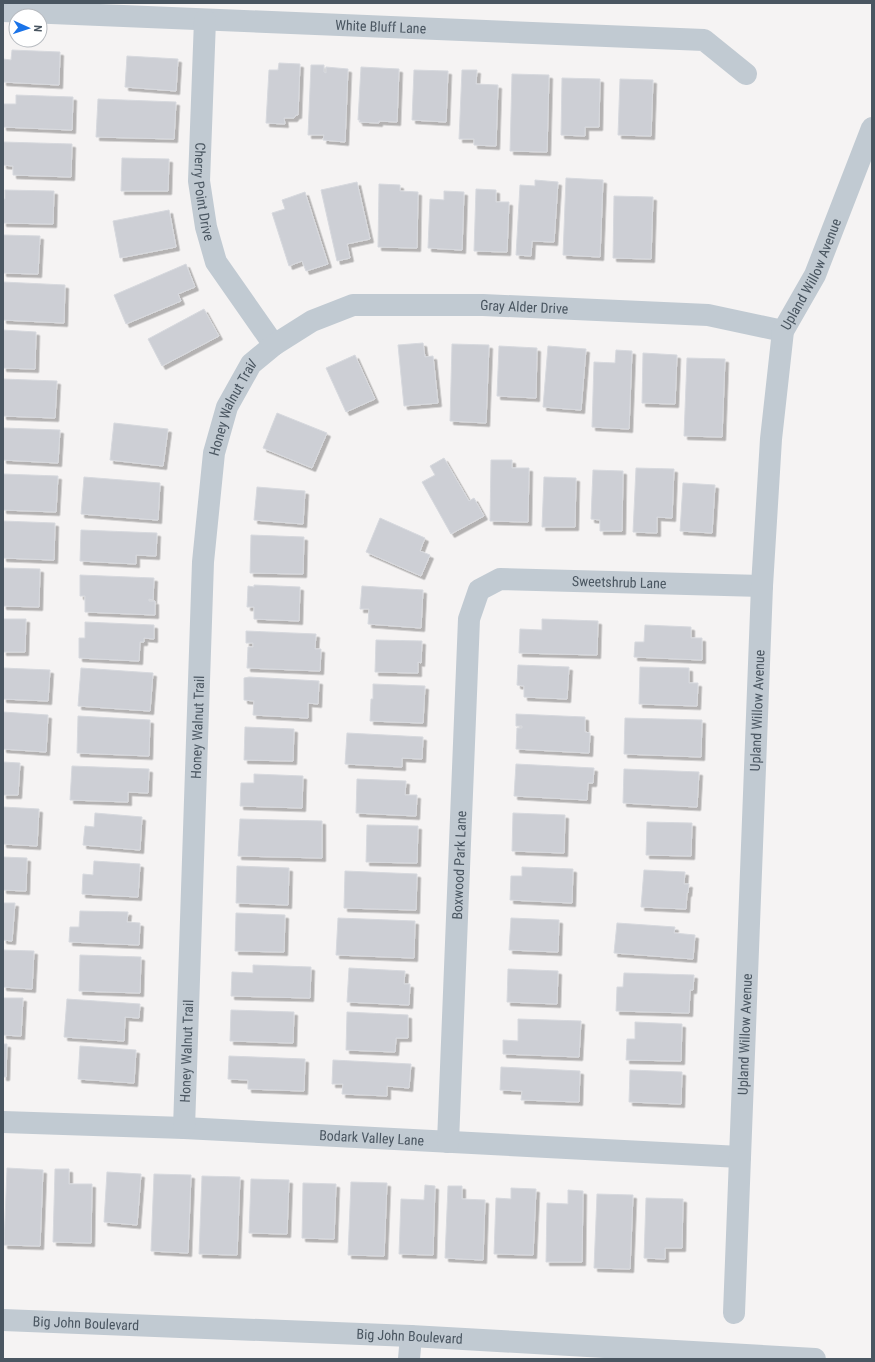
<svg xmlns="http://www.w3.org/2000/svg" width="875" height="1362" font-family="'Roboto Condensed',sans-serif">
<defs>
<filter id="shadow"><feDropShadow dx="3.5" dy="3.5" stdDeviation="0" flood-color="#0004"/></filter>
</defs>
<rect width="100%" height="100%" fill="#f5f3f3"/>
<g fill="#cdcfd5" stroke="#d7d9de" filter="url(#shadow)">
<polygon points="12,50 60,52 59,85 3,82 3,59 11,60"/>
<polygon points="127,56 178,59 176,91 125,87"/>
<polygon points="279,63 300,64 298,115 296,115 294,118 284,118 285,124 266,123 269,70 278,70"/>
<polygon points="311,65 324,65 324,72 326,73 326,67 348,69 345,142 323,140 324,135 308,135"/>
<polygon points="361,67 399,69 397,122 379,121 379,123 359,122 360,120 358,120"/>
<polygon points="414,70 448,71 446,122 412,120"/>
<polygon points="462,70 477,70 476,84 498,85 496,146 474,145 474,139 459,139"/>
<polygon points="512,74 549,75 547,152 510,151"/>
<polygon points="562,78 600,79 599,127 585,127 585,136 561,135"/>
<polygon points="620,79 653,80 651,136 618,135"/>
<polygon points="16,95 73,97 72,130 3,127 3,104 16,104"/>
<polygon points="98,99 176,102 174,139 96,137"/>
<polygon points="3,142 72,144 71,177 13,175 13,166 3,165"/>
<polygon points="122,158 169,159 168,191 121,191"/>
<polygon points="566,178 603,180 600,257 563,255"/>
<polygon points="535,180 558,182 554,242 532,241 531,256 516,255 520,185 535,186"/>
<polygon points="357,182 370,239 347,244 350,258 337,261 321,190"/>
<polygon points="379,184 400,185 400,191 418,192 417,248 378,247"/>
<polygon points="476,189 496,190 496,202 509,202 507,252 474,251"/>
<polygon points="5,190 54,191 53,224 3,223 3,199 5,199"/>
<polygon points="444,191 464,192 462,250 428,248 430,199 444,200"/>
<polygon points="305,192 328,264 306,271 302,261 289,266 272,213 285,209 282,200"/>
<polygon points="614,196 653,197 651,259 613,258"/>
<polygon points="169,210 176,247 120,258 113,221"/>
<polygon points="3,235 40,236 38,274 3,273"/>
<polygon points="186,264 195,287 178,294 181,301 126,324 114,295"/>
<polygon points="3,282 65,285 64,323 3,320"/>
<polygon points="204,309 219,336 162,366 148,339"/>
<polygon points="3,330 36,332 35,369 3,368"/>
<polygon points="423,343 425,357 433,356 438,403 404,406 398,345"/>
<polygon points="452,344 489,345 486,423 450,421"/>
<polygon points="499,346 537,348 536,398 497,396"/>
<polygon points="548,346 586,349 581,410 543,407"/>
<polygon points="616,350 632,351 629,429 592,427 594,362 615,363"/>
<polygon points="643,353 677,355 675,404 642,403"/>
<polygon points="355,355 375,399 346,412 326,368"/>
<polygon points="687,358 725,359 722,437 684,436"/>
<polygon points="3,379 57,381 55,418 3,416"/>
<polygon points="277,413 327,433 312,468 263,448"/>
<polygon points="114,423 168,429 163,466 110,460"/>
<polygon points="3,428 60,430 58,463 3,460"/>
<polygon points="444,458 469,501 474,498 484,516 451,534 422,482 435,475 430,466"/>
<polygon points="491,460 512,460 512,468 529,468 528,522 490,521"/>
<polygon points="636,468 674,469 672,518 657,517 657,533 633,532"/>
<polygon points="593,470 623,471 622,531 600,531 600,520 591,519"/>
<polygon points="3,474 58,476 56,512 3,510"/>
<polygon points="84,477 160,483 158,520 81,514"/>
<polygon points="544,477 576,478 575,527 542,527"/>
<polygon points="683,483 715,485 712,533 680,531"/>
<polygon points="257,487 305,491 303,524 254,520"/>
<polygon points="380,518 425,538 420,551 430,555 421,576 366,552"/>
<polygon points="3,521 55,523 54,560 3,558"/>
<polygon points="81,530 157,533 156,556 136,555 136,564 80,561"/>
<polygon points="251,535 304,537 303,574 250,573"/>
<polygon points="3,568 40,569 39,607 3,606"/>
<polygon points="80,575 154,578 153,600 149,599 149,601 155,601 155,615 85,612 85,596 80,596"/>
<polygon points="254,585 300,587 299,621 254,619 254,607 247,607 248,586 254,587"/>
<polygon points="362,586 423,590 421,628 368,624 369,609 360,609"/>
<polygon points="3,619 26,619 25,652 3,652"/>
<polygon points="542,619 598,621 597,655 519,653 520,629 542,630"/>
<polygon points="85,622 154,625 154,639 144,638 144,642 140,642 139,661 79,658 79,638 85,638"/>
<polygon points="645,625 691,627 691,638 702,638 702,660 634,657 635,642 644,642"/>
<polygon points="246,631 316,634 315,649 321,649 320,671 247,668 248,647 253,647 253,643 246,643"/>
<polygon points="376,640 422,641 421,663 418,662 418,673 375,672"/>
<polygon points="518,665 569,667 567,699 524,697 524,686 517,685"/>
<polygon points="640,667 689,668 689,683 698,683 697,706 639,704"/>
<polygon points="3,668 50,670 48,701 3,699"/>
<polygon points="81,668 153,673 150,711 78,706"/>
<polygon points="249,677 319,681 318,704 308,703 308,718 253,715 254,701 244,700 244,678"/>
<polygon points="373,684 425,686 423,723 370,721 371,699 373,699"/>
<polygon points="3,712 48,715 46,752 3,749"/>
<polygon points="516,714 585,717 585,732 590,733 589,753 516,749 517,728 522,728 522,726 516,726"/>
<polygon points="78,716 150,720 149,756 77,753"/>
<polygon points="625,718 702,720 701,757 624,754"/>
<polygon points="245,727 294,729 293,761 244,760"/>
<polygon points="347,733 423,737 422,759 402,758 402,767 345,764"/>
<polygon points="3,762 20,763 18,795 3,795"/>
<polygon points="516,764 594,768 593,783 588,783 587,800 514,796"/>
<polygon points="72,766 149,769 148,793 128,792 128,802 70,800"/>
<polygon points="624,769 699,772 697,807 623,803"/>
<polygon points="254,774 303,776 302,808 240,806 241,783 254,783"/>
<polygon points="357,779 406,781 405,795 417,795 416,816 356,813"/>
<polygon points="3,807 39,809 37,846 3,844"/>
<polygon points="95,813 142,817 140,850 83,845 85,826 94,827"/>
<polygon points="513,813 565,815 564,853 512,851"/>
<polygon points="240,819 322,821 322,858 238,856"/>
<polygon points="647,822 692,823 691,856 646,855"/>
<polygon points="367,825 418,826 417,863 366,862"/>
<polygon points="3,857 27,858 26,891 3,890"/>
<polygon points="94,861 140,864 138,897 82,894 83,874 93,875"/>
<polygon points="237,866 289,868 288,905 236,903"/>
<polygon points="522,867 573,869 572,903 510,900 511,876 522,876"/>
<polygon points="644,870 685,872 684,884 689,884 688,893 687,893 686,909 641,907"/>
<polygon points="345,871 417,874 416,910 344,908"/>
<polygon points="3,903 15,903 12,941 3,940"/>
<polygon points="80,911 128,912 127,922 140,923 139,945 69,942 70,927 79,927"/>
<polygon points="236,913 285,915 284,952 235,951"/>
<polygon points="338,918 415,921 414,958 336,955"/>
<polygon points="511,918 559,920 558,952 509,950"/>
<polygon points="617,923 675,927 674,933 695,935 693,959 614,953"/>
<polygon points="3,950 34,951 32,989 3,987"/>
<polygon points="80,955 141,957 140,993 79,991"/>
<polygon points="253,965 311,967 310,998 231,996 232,972 253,973"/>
<polygon points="349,968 405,971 404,984 410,984 409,1005 347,1002"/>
<polygon points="508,969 558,971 557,1004 507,1002"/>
<polygon points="624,973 694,975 693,990 690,990 689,1013 616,1011 617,987 623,987"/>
<polygon points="3,998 23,998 21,1036 3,1035"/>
<polygon points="67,999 140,1004 139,1018 125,1017 124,1041 64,1037"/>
<polygon points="231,1010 294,1012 293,1043 230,1041"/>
<polygon points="347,1012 408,1015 408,1038 396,1038 395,1052 346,1050"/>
<polygon points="518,1019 581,1021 579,1057 503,1054 503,1040 518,1041"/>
<polygon points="635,1022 682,1024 681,1061 626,1060 627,1039 635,1039"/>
<polygon points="3,1044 7,1044 6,1077 3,1077"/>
<polygon points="80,1046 136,1050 134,1083 78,1079"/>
<polygon points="229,1056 305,1059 304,1091 248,1089 248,1080 228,1079"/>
<polygon points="333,1060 411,1064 409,1088 387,1086 387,1096 342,1094 343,1084 332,1084"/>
<polygon points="501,1067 580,1071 579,1102 521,1100 522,1091 500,1090"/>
<polygon points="630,1070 682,1072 681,1104 629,1102"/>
<polygon points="7,1168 43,1170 40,1246 4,1245"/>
<polygon points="55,1169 69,1169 69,1184 92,1184 91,1243 53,1242"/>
<polygon points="107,1172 141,1174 137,1225 104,1222"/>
<polygon points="154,1174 191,1175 188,1253 151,1251"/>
<polygon points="202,1176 240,1177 237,1255 199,1254"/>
<polygon points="251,1179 289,1180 287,1234 249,1233"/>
<polygon points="351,1182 387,1183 384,1256 348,1255"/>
<polygon points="303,1183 336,1184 334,1239 302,1238"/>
<polygon points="425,1185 435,1186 433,1255 399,1254 401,1199 424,1200"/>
<polygon points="448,1186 462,1186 462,1199 485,1200 483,1260 445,1258"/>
<polygon points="511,1188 536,1189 533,1255 494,1254 496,1198 511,1199"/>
<polygon points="568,1190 583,1191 582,1262 546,1262 547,1203 568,1204"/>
<polygon points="597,1194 633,1195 630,1269 594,1268"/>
<polygon points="646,1198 683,1199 682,1248 665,1248 665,1259 644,1258"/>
</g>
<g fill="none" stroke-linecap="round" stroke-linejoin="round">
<g stroke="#c1cad2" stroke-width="22">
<path id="s1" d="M3,11l701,29 42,34"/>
<path id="s2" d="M205,20l-6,161 7,46 10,35 58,83"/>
<path id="s3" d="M3,1122l181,6 556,29"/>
<path id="s4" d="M184,1128l19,-566 11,-109 13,-46 24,-43 23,-19 38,-24 41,-16h130l225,10 75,16"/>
<path id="s5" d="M448,1142l21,-523 10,-29 21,-11 262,7"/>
<path id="s6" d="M734,1313l28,-727 9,-147 12,-108 32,-56 57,-147"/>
<path id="s7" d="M3,1320l408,16 404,23"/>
<polyline points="409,1359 411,1336"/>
</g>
</g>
<g text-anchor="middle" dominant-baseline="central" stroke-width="3" stroke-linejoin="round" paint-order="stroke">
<g font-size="14" fill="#4a5661" stroke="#fff">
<text stroke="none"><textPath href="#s1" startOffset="378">White Bluff Lane</textPath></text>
<text stroke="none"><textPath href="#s2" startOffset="172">Cherry Point Drive</textPath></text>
<text stroke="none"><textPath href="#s6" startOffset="1047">Upland Willow Avenue</textPath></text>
<text stroke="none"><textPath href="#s4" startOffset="1063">Gray Alder Drive</textPath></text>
<text stroke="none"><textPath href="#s4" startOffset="725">Honey Walnut Trail</textPath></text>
<text stroke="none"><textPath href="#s5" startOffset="697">Sweetshrub Lane</textPath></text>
<text stroke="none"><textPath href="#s6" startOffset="603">Upland Willow Avenue</textPath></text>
<text stroke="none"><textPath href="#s4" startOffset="401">Honey Walnut Trail</textPath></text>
<text stroke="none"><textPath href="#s5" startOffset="277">Boxwood Park Lane</textPath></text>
<text stroke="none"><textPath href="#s6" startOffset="279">Upland Willow Avenue</textPath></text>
<text stroke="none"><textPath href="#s4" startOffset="77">Honey Walnut Trail</textPath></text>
<text stroke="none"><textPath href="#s3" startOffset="369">Bodark Valley Lane</textPath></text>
<text stroke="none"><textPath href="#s7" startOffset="83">Big John Boulevard</textPath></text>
<text stroke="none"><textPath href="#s7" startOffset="407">Big John Boulevard</textPath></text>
</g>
</g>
<rect width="875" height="1362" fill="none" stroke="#4a5661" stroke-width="8"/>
<g transform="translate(28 28) rotate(93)"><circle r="19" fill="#ffffff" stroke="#b7bbc0"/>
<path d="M0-3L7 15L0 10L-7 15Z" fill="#1a73e8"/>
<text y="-6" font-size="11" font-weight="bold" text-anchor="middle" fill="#4a5661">N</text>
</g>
</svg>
